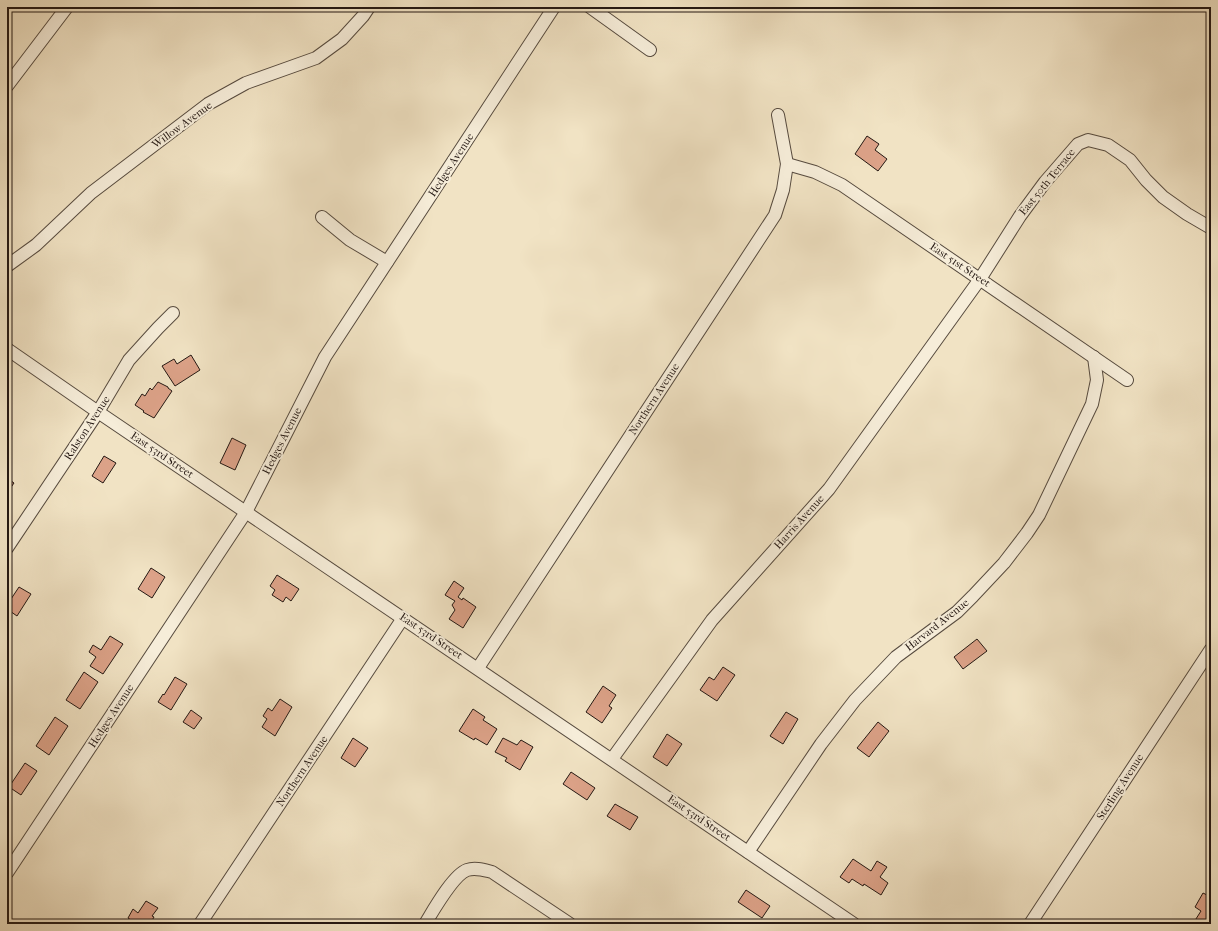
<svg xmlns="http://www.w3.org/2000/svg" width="1218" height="931" font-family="'IM FELL French Canon',serif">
<rect width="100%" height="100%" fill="#f1e3c4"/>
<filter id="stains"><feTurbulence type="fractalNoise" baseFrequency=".005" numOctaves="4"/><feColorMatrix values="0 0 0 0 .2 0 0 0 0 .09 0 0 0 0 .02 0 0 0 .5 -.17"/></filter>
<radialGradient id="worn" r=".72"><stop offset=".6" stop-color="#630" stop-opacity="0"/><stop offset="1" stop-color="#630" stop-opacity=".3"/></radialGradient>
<g fill="#dca288" stroke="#241813">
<polygon points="867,136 879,144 875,150 887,159 878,171 855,154"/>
<polygon points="191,355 200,370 175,386 162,366 174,359 177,364"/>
<polygon points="158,382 168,387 168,388 172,391 154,418 143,412 144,411 135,405 142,394 145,396 150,388 152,390"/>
<polygon points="232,438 246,445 235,470 220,463"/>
<polygon points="104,456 116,463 103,483 92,476"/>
<polygon points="7,478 14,483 7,493"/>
<polygon points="151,568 165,577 152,598 138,589"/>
<polygon points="277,575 299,589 291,601 286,597 283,602 272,595 275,590 270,586"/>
<polygon points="454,581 464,588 458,597 462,600 463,598 476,607 463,628 449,619 455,610 452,605 455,601 445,595"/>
<polygon points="19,587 31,594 17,616 7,609 7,605 9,603 7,602 7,599 8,598 11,599"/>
<polygon points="7,622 11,624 7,630"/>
<polygon points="110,636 123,644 103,674 90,666 96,657 89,652 93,645 101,650"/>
<polygon points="977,639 987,651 963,669 954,657"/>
<polygon points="723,667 735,675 717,701 700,690 709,677 714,680"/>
<polygon points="84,672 98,682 80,709 66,700"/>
<polygon points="175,677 187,684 171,710 158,702 163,694 164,695"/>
<polygon points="603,686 616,695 609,706 612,708 602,723 586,712"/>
<polygon points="280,699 292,707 275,736 262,727 267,719 263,716 268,708 272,711"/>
<polygon points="473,709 485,717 483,720 497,729 487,745 475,738 474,740 459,731"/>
<polygon points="191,710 202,718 194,729 183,722"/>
<polygon points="786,712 798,719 783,744 770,736"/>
<polygon points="55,717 68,726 49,755 36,746"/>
<polygon points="878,722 889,731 869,757 857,748"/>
<polygon points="667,734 682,744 667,766 653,757"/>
<polygon points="353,738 368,748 355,767 341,758"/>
<polygon points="503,738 517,745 521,740 533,747 520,770 505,761 507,758 495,752"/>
<polygon points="25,763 37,771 21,795 9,787"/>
<polygon points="571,772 595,788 587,800 563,784"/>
<polygon points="615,804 638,817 630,830 607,816"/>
<polygon points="853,859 871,871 877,861 887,867 880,877 888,883 881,895 864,884 863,886 852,879 849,883 840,877"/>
<polygon points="746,890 770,906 762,918 738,902"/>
<polygon points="1203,893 1211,897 1211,924 1196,924 1194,922 1201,911 1195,907"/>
<polygon points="146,901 158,908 152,916 154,917 150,924 128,924 131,920 128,918 133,909 138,913"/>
</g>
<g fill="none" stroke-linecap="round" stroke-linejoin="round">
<g stroke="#574b3f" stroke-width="14">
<g id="minor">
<polyline points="590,7 650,50"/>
<polyline points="7,86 67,7"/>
<polyline points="787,164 815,172 842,185 1127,380"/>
<polyline points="322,217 350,240 387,262"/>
<polyline points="7,266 36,245 91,193 208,104 246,83 316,58 342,39 363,16 369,7"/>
<polyline points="7,349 98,412 854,924"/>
<polyline points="7,548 98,412 129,360 158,328 173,313"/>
<polyline points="478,668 775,215 783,190 787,164 778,115"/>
<polyline points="612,759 712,620 829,489 980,279 1020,216 1045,182 1078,144 1088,140 1108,145 1130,160 1146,180 1163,197 1187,214 1211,228"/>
<polyline points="748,852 821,744 855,700 896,657 957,612 973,596 1004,563 1027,533 1039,515 1092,404 1097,380 1094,357"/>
<polyline points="7,873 246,512 325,357 554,7"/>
<polyline points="200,924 403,618"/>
<path d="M425,924c8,-13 28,-49 42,-54 8,-3 17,0 25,2l78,52"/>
<polyline points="1030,924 1211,649"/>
</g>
</g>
<use href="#minor" stroke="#f6edd9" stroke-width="12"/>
</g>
<g text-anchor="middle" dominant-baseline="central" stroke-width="4" stroke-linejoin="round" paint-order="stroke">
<g font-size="11" fill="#241813" stroke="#f6edd9">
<text transform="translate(182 125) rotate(-36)">Willow Avenue</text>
<text transform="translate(451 165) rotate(-57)">Hedges Avenue</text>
<text transform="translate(1047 182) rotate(-51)">East 50th Terrace</text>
<text transform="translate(960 265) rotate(34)">East 51st Street</text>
<text transform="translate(654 399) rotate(-57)">Northern Avenue</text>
<text transform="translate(87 428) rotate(-57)">Ralston Avenue</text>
<text transform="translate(282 441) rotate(-63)">Hedges Avenue</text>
<text transform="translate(162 455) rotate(34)">East 53rd Street</text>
<text transform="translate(799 522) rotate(-48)">Harris Avenue</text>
<text transform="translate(937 625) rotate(-38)">Harvard Avenue</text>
<text transform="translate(431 636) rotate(34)">East 53rd Street</text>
<text transform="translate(111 716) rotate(-57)">Hedges Avenue</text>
<text transform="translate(302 771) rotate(-56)">Northern Avenue</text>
<text transform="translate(1120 787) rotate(-57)">Sterling Avenue</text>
<text transform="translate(699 818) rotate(34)">East 53rd Street</text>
</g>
</g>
<rect width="1218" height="931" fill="none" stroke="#f1e3c4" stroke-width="24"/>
<rect x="8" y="8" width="1202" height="915" fill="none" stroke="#241813" stroke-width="2"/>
<rect x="12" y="12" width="1194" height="907" fill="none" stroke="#241813"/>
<rect width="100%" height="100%" filter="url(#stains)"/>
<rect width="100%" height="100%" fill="url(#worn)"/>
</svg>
